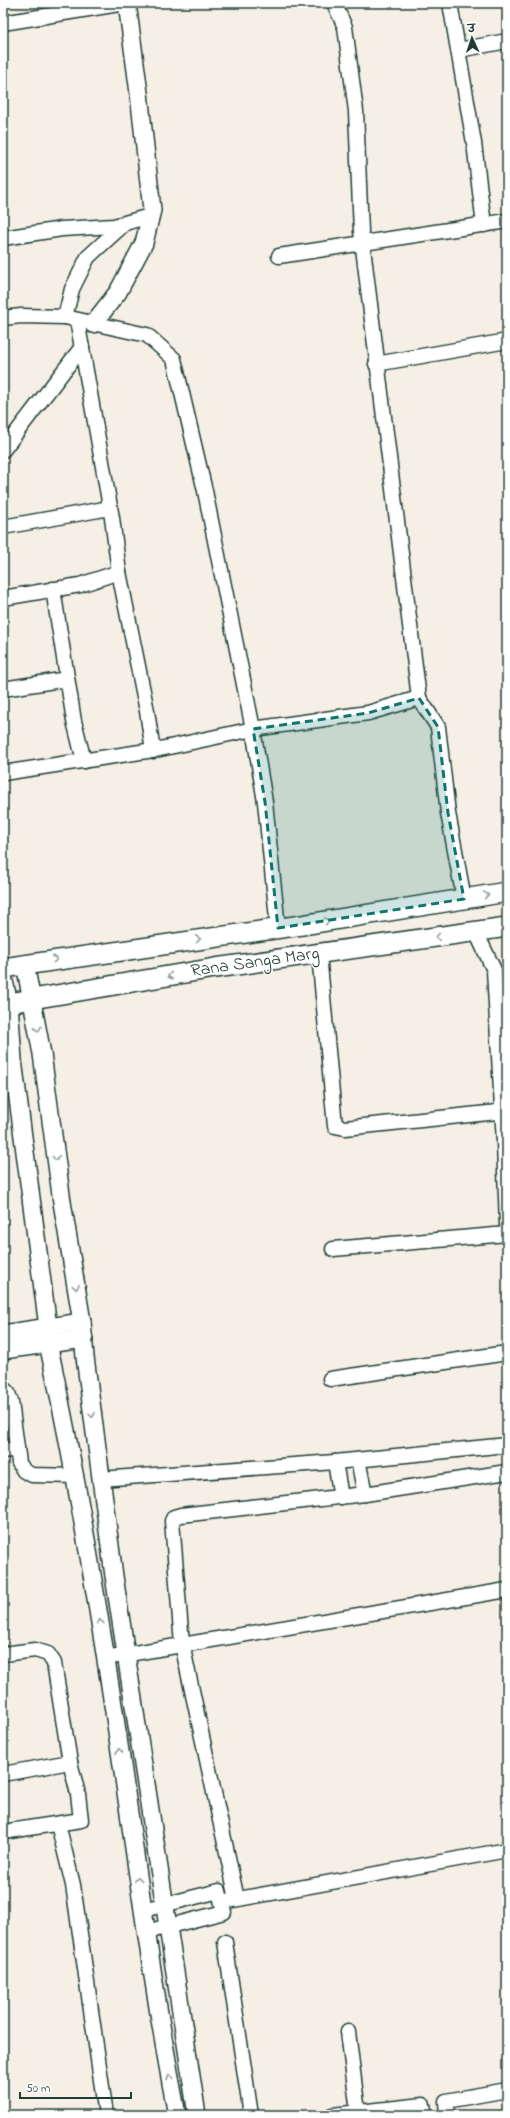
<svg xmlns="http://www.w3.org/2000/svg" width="510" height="2118" font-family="'Indie Flower','Playpen Sans Deva',sans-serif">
<rect width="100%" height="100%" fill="#f5efe6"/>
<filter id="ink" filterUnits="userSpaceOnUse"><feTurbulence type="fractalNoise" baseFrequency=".025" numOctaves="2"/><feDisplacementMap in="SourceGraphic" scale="8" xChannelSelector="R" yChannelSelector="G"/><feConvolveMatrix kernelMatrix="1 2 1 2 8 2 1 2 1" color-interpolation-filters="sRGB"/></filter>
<g filter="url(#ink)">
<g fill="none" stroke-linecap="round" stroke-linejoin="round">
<g stroke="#1f3d34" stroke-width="17">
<g id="minor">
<polyline points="450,3 474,143 484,225"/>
<polyline points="3,23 125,3"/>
<polyline points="459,50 507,41"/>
<polyline points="3,238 62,229 114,226 150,216"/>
<polyline points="279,256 507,221"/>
<polyline points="65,317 72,289 88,257 124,224"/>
<polyline points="3,318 21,316 65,317 147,335 174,359 205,491 253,729 265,802 278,928"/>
<polyline points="77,320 112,518 119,572 147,711 153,751"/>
<polyline points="376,364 507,341"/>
<polyline points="3,450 82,347"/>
<polyline points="3,527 110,508"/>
<polyline points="53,589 74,721 84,761"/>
<polyline points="3,598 80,585 119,572"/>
<polyline points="3,689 67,679"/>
<polyline points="419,698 438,727 448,813 464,899"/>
<polyline points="3,773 160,749 253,729 368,713 419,698 361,232 356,111 345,27 334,3"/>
<polyline points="476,932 494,970 504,1142 507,1225"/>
<polyline points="319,954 335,1126 345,1128 507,1111"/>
<polyline points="333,1249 507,1234"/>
<polyline points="330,1379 507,1353"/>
<polyline points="3,1388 8,1393 11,1402 19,1463 24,1471 32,1475 76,1476"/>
<polyline points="3,1451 17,1449"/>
<polyline points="358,1460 365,1494 507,1472"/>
<polyline points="335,1462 341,1497"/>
<polyline points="100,1479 335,1462 507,1445"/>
<polyline points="3,1654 35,1650 48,1654 54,1663 70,1762"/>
<polyline points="105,1658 507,1590"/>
<polyline points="3,1774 70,1762 78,1794 81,1820 3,1832"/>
<polyline points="58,1824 73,1885 106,2115"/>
<polyline points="237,1899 182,1644 172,1521 174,1517 181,1515 365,1494"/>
<polyline points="222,1902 507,1850"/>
<polyline points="143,1910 219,1891 224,1912 146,1932"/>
<polyline points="225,1942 251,2115"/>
<polyline points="348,2032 358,2112"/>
<polyline points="332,2115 423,2105 425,2115"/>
<polyline points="447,2115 446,2101 507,2090"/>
</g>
</g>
<g stroke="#1f3d34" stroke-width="20">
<g id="tertiary">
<polyline points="93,324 118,292 144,243 152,210 139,93 127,3"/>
<polyline points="25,964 42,1054 62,1202 82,1322 85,1357 114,1576 197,2115"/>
<path d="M3,977l6,26 4,57 24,184 11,83v16c25,116 45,232 63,349 22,141 39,283 66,423"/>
<polyline points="3,1334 82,1322"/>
<polyline points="3,1350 84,1339"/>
</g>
</g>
<g stroke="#1f3d34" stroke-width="22">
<g id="secondary">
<polyline points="3,968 302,925 507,892"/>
<polyline points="3,1004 215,968 507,927"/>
</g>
</g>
<use href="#minor" stroke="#fff" stroke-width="14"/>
<use href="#tertiary" stroke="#fff" stroke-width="17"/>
<use href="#secondary" stroke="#fff" stroke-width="19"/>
</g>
<defs><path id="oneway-chevron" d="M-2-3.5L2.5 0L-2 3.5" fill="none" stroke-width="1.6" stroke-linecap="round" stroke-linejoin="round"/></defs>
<g stroke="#8f9e9a">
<use href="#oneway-chevron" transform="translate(486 895) rotate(-9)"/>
<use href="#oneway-chevron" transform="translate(327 921) rotate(-9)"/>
<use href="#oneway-chevron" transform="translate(438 937) rotate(172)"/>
<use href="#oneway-chevron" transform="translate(198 939) rotate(-8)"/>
<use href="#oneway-chevron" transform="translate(55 959) rotate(-8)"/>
<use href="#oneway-chevron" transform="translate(170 976) rotate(170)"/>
<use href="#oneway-chevron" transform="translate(38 1029) rotate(81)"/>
<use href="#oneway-chevron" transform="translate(56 1158) rotate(82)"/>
<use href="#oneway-chevron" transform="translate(76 1287) rotate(81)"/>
<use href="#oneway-chevron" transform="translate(92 1415) rotate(83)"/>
<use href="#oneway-chevron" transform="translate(100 1622) rotate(-99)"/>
<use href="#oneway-chevron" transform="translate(119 1751) rotate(-98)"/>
<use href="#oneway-chevron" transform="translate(138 1879) rotate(-98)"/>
<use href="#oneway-chevron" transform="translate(170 2077) rotate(-101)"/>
</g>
</g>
<path fill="#0f766e" fill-opacity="0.2" stroke="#0f766e" stroke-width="3" stroke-dasharray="8 5" stroke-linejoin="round" d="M419,698l19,29 10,86 16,86 -186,29 -13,-126 -12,-73 115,-16z"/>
<g text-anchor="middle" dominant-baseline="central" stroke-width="3" stroke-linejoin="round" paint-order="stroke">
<g font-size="18" fill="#1f3d34" stroke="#fff">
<text transform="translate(255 963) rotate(-8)">Rana Sanga Marg</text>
</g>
</g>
<rect width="510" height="2118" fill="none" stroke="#fff" stroke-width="16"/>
<rect x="8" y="8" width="494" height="2102" fill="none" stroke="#1f3d34" stroke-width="1.5" filter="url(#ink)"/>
<g transform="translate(472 38) rotate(357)" stroke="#ffffff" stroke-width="3" paint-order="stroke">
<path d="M0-3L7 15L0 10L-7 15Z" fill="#1f3d34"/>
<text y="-6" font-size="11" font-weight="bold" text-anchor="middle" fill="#1f3d34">उ</text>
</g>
<path d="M20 2092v6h111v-6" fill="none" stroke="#1f3d34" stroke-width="2"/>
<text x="26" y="2092" font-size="12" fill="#1f3d34" stroke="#ffffff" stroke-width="3" paint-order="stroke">50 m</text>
</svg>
